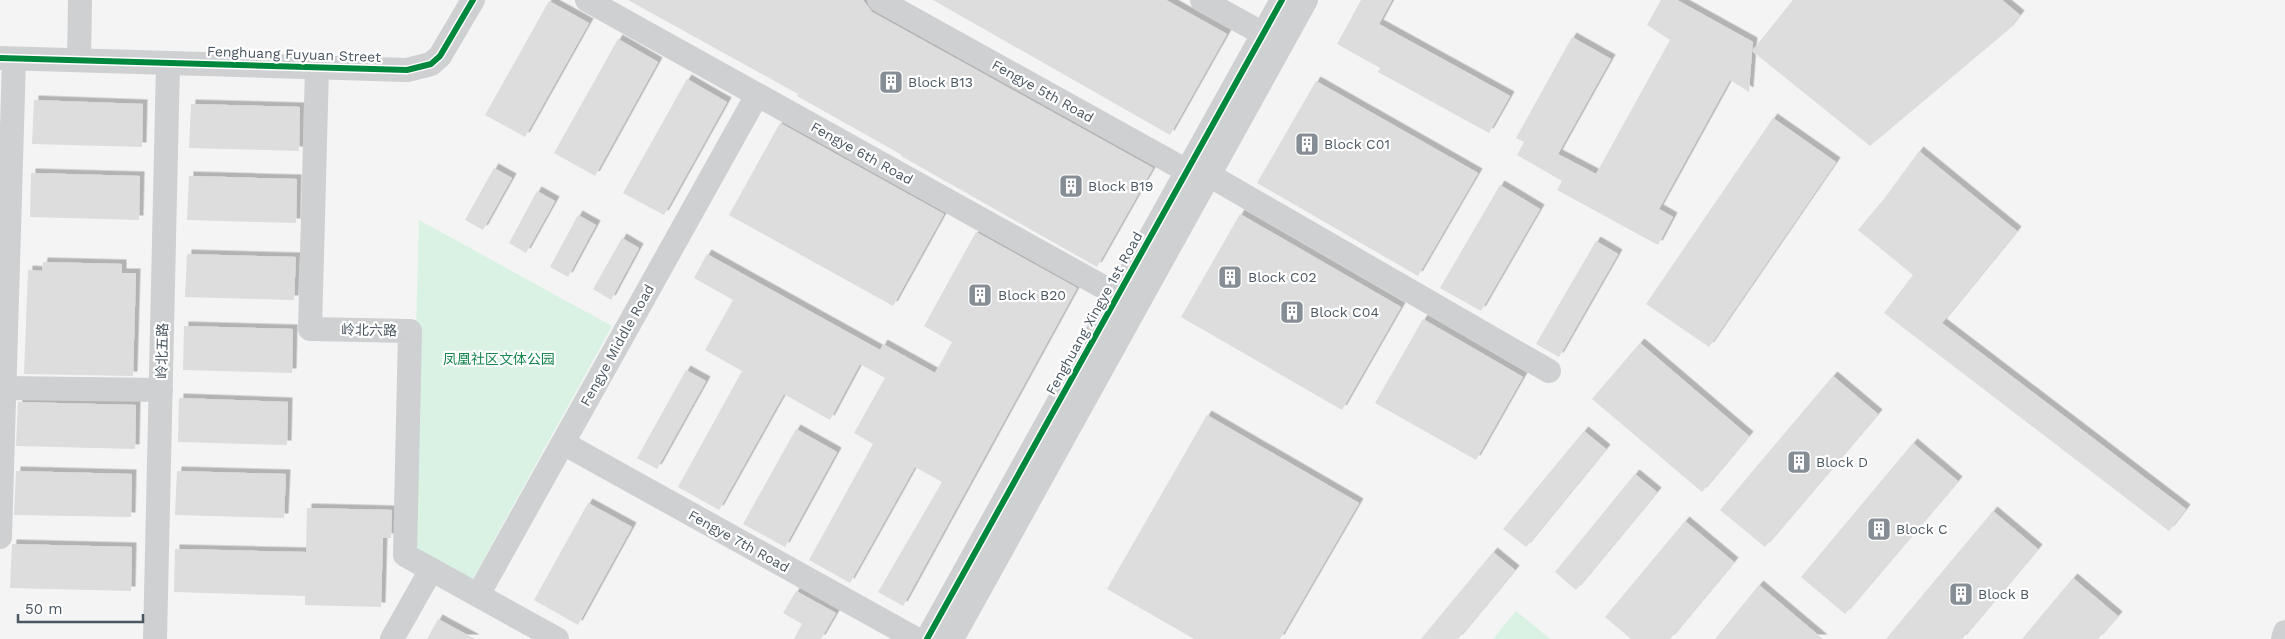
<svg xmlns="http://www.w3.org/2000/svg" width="2285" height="639" font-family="'Work Sans','Noto Sans SC',sans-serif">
<defs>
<filter id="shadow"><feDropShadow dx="4.5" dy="-4.5" stdDeviation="0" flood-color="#0004"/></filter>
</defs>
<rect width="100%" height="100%" fill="#f4f4f4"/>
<g fill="#d9f2e3">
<polygon points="419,220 612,326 471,582 410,548"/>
<polygon points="1516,611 1550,639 1493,639"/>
</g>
<g fill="#ddddde" filter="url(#shadow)">
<polygon points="628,0 863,0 872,12 1153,168 1097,267 901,156 902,155 797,96 798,94"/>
<polygon points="933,0 1166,0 1227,34 1170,135"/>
<polygon points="1361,0 1392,0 1379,24 1510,96 1489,133 1378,72 1380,68 1337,44"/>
<polygon points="1661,0 1677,0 1753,42 1752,51 1793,0 2002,0 2020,15 2008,30 1870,146 1752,51 1749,92 1730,80 1659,209 1673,217 1658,245 1557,190 1562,181 1517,155 1524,142 1516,138 1572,37 1611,59 1558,154 1596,174 1670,40 1647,25"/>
<polygon points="549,1 589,23 525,137 485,115"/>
<polygon points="618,39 658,62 595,176 554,153"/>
<polygon points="687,79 727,102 664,215 623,193"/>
<polygon points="1316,81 1478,173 1418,276 1257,183"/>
<polygon points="34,100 143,104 142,147 32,144"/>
<polygon points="191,104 300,107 299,151 189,148"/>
<polygon points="1773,118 1836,162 1709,347 1646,304"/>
<polygon points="780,123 944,214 893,306 729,215"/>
<polygon points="1919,151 2017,231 1942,323 2186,509 2169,531 1884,313 1913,275 1858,230 1884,199"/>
<polygon points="494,168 512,178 483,230 465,220"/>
<polygon points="31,173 140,176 139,220 30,217"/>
<polygon points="189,176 297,179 296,223 187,220"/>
<polygon points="1500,185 1540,209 1481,311 1440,288"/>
<polygon points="537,191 555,201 526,253 509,243"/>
<polygon points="1240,214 1401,307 1342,410 1181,317"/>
<polygon points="578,215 596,225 568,277 550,267"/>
<polygon points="976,232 1077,288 903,606 878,592 942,482 915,467 850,583 809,560 873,444 854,433 885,378 860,364 830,420 784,394 719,510 678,487 742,371 705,350 733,300 694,278 707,254 880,350 883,344 935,373 952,342 924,326"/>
<polygon points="622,238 639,248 611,300 593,289"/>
<polygon points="1596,241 1618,254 1559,357 1536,344"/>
<polygon points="187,254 296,257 294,300 185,297"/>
<polygon points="43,262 122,264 122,273 136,273 133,376 24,374 28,270 42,271"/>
<polygon points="1423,319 1523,377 1476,460 1375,403"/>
<polygon points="184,326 293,329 292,373 183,370"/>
<polygon points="1640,343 1749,436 1702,492 1592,399"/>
<polygon points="686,370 706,381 657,469 637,458"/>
<polygon points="1833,376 1878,414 1765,547 1720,510"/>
<polygon points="179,398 288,402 287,445 178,442"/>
<polygon points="18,402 136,405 135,449 16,446"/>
<polygon points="1207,415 1359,503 1280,639 1194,639 1107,589"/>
<polygon points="796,429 837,452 785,547 743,524"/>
<polygon points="1584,431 1606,449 1526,547 1503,529"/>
<polygon points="1913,443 1958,481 1845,614 1801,577"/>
<polygon points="16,471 132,474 131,517 14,515"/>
<polygon points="177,471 286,474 284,518 175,515"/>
<polygon points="1635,474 1657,492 1576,590 1555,572"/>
<polygon points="588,503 632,527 578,625 534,600"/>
<polygon points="307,508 392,510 391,538 383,538 381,607 305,605 305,596 174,592 175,549 306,552"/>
<polygon points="1993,511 2038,549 1962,639 1886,639"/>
<polygon points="1685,521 1734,562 1670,639 1631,639 1605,617"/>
<polygon points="12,544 132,547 131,591 10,588"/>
<polygon points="1493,552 1515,570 1458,639 1421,639"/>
<polygon points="2073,578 2118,616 2098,639 2022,639"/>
<polygon points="1759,585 1823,639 1715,639"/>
<polygon points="796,591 836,613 821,639 794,639 802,624 783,613"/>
<polygon points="438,619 475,639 427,639"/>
</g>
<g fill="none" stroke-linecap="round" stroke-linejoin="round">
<g stroke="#ced0d2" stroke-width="24">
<polyline points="587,0 1132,303"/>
<polyline points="879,0 1187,171 1209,175 1549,371"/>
<polyline points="1202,0 1276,41"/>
<polyline points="0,58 407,70 431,64 440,56 473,0"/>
<polyline points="79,60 80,0"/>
<polyline points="317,68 310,329 410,331 405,555 557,639"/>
<polyline points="4,388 161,390"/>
<polyline points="563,443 916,639"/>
<polyline points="0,537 14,59"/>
<polyline points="478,595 757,95"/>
<polyline points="155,639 168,63"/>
<polyline points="392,639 431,570"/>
<polyline points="927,639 1282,0"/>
<polyline points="952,639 1306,0"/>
<polyline points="2283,639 2285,632"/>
</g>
<g stroke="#fff" stroke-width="9">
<g id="cycleway">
<polyline points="0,58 407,70 431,64 440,56 473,0"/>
<polyline points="927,639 1282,0"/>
</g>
</g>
<use href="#cycleway" stroke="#00873e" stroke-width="6"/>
</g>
<defs>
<g id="building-square" transform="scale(1.25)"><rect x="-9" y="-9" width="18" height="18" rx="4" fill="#868d94" stroke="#fff"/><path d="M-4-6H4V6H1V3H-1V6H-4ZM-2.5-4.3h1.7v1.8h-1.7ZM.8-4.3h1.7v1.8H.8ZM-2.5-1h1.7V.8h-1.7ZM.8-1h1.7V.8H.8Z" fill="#fff"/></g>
</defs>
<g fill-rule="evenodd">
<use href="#building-square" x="891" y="82"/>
<use href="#building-square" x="1307" y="144"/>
<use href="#building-square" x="1071" y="186"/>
<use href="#building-square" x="1230" y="277"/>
<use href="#building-square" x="980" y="295"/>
<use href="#building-square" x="1292" y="312"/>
<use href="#building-square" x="1799" y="462"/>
<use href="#building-square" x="1879" y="529"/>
<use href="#building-square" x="1961" y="594"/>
</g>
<g text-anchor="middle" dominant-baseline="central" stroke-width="4.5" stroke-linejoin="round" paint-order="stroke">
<g font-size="14" fill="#4a5661" stroke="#fff">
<text transform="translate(294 54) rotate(2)">Fenghuang Fuyuan Street</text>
<text transform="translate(1043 91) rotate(29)">Fengye 5th Road</text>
<text transform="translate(862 153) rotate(29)">Fengye 6th Road</text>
<text transform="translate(1094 313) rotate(-61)">Fenghuang Xingye 1st Road</text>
<text transform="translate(369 330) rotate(1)">岭北六路</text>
<text transform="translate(617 345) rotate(-61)">Fengye Middle Road</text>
<text transform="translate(162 351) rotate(-89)">岭北五路</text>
<text transform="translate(739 541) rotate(29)">Fengye 7th Road</text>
</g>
<g font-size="14" fill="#4a5661" stroke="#fff" text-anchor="start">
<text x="908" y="82">Block B13</text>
<text x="1324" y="144">Block C01</text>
<text x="1088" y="186">Block B19</text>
<text x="1248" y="277">Block C02</text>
<text x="998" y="295">Block B20</text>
<text x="1310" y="312">Block C04</text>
<text x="1816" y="462">Block D</text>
<text x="1896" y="529">Block C</text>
<text x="1978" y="594">Block B</text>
</g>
<g font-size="14" fill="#17864f" stroke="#fff">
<text x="499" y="359">凤凰社区文体公园</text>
</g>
</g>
<path d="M18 614v8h125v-8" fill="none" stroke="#4a5661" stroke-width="2.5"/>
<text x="25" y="614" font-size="15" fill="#4a5661" stroke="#ffffff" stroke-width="4" paint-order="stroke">50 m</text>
</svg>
